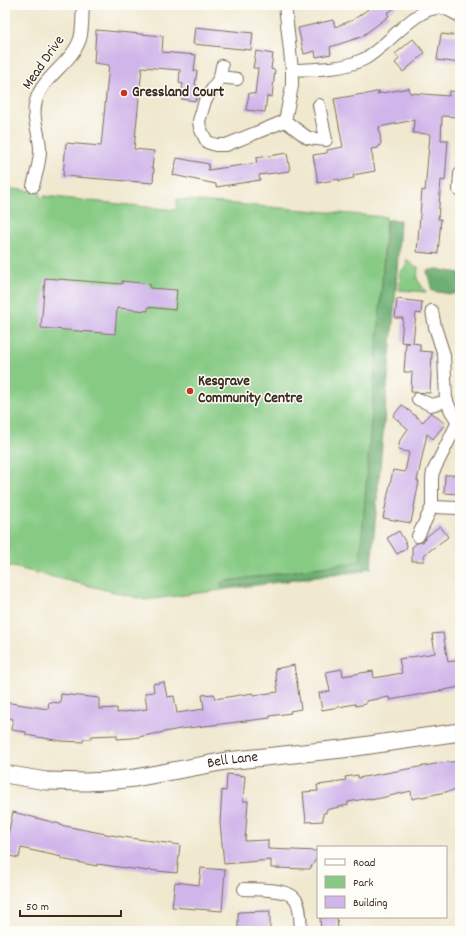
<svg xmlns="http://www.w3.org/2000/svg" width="465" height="936" font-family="Dekko,sans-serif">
<rect width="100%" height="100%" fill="#fdfcf7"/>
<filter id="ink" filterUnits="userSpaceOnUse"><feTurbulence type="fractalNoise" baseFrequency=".025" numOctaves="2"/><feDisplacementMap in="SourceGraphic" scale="8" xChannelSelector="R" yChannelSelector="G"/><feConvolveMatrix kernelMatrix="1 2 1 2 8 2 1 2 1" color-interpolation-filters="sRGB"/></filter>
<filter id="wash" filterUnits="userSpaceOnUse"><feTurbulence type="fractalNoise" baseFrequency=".012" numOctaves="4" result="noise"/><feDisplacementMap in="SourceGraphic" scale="16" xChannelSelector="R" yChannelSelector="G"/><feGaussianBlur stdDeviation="0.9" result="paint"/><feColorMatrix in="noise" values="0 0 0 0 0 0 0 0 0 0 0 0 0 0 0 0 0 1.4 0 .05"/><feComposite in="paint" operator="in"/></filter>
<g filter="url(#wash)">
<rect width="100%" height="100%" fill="#f0e8cf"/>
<g fill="#87ca84" stroke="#617a51">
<polygon points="5,188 40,192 40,198 44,198 44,196 176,210 177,199 386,217 364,571 146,600 5,565"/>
<polygon points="407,259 414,266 418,267 417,279 426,292 399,290 400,272 406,266"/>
</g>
<g fill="#6dae72" stroke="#546c48">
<polygon points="387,220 400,220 396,289 371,568 221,588 221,582 360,561"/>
<polygon points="436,269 460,273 460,293 450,294 432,291 427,271"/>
</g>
<g id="blocks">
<g fill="#d0b5ea">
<polygon points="374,5 399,5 387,13 389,16 361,37 330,47 331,54 316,57 315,51 304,54 298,28 333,20 335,27 353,20"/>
<polygon points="195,27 253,33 251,50 193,44"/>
<polygon points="96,30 163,36 162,52 196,55 194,71 197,71 195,85 198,86 196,101 181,99 183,84 179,83 180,70 142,67 134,149 154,151 152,168 154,168 153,183 63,176 66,143 101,146 109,65 94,63"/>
<polygon points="441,34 460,36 460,63 437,60"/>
<polygon points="413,39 425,53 403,72 395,63 399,59 395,54"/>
<polygon points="256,51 273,54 271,69 275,70 272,97 267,96 265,112 246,110 249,93 255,94 258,68 253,68"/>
<polygon points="409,88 410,93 449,96 449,91 460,92 460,112 458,112 458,117 442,116 441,140 448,140 445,181 441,180 438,219 441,219 438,254 417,252 422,190 425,191 430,134 413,133 414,120 379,127 381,143 378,148 371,149 375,171 353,175 354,178 339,181 339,179 318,183 313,155 327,153 327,150 343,147 334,99 363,94 363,95 380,91 377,94"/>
<polygon points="287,153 290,171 259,175 260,180 216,187 216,184 173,175 177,158 209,164 208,170 257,163 256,158"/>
<polygon points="45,278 122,284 122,281 150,284 150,288 177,290 175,310 148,307 148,311 117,308 115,334 41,328"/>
<polygon points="397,299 422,302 421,314 416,313 413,343 420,344 420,351 432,352 430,393 411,392 412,372 404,372 406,343 410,343 401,342 403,318 395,318"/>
<polygon points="402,405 423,422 431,412 445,424 433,439 427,434 417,481 419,481 411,523 383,518 393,470 405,472 409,452 398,450 400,440 408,429 393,416"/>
<polygon points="445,475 460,475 460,494 444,493"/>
<polygon points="440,526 448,537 424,555 424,561 412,561 412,547 417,543 423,542 426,537"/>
<polygon points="399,531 407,545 406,549 397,554 387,538"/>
<polygon points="443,633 448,662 460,660 460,687 390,700 389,697 366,701 366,704 356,706 355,704 322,710 319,693 330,691 326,672 342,669 343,676 373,671 374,678 402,673 399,659 435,653 432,634"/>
<polygon points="294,665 301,709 290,711 291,713 270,716 270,718 180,729 133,738 117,739 117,735 91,736 91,739 84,739 83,742 61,741 26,735 26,732 11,730 13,719 5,717 5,702 48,709 49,702 60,703 61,694 99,698 99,709 117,708 117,713 147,709 145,693 154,692 153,684 164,682 167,697 174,696 177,713 204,709 202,695 214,694 215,699 253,693 253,695 278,692 275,669"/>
<polygon points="460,761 460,789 412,799 411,791 381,798 370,800 370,798 348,802 348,805 326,810 326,813 323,813 323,821 306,822 303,792 318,791 317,785 334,783 334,782 346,780 345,777 358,775 358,778 441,763"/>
<polygon points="227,774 245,776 243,801 248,801 245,841 268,840 268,849 318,851 318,856 310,869 271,868 271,860 224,864 220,823 222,790 226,791"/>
<polygon points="13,812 60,824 60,825 90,831 123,837 180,845 177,873 148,870 148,871 97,864 97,866 61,859 62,857 21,848 19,858 5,855 5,848"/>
<polygon points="201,868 225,870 222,911 172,907 175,882 199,885"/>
<polygon points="270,911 270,931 238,931 238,912"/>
<polygon points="337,917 338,931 321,931 320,918"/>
</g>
</g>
</g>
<g filter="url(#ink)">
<use href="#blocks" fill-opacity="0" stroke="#7a6c5c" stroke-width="1"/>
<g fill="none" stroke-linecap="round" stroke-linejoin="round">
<g stroke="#7a6c5c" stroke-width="14">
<g id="street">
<polyline points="285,5 292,70 292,86 285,121 308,138 326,140 319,105"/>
<polyline points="222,66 220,77 205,101 199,121 200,128 207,142 216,145 226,145 285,121"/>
<path d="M292,70c23,-1 48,0 70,-10 23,-10 53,-54 78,-52 7,0 14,5 20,8"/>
<polyline points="220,77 237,79"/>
<path d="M33,186c3,-12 7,-23 7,-36 0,-17 -9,-32 -4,-49 6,-24 36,-38 44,-62 3,-10 2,-24 3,-34"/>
<polyline points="459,190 460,174"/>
<polyline points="418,399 431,405 447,401"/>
<polyline points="432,507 458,508"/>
<polyline points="418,536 432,507 432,478 433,472 458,422 451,411 446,399 444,355 435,327 432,311"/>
<path d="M244,889c13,1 45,-1 52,11 5,8 4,21 5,31"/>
</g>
</g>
<g stroke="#7a6c5c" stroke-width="19">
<g id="secondary">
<path id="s1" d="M5,774l41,7 40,1 20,-1 29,-3 91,-17 116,-12 118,-17"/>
</g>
</g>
<use href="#street" stroke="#fff" stroke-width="12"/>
<use href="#secondary" stroke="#fff" stroke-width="17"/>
</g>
</g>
<g fill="#c8321e" stroke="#fdfcf7" stroke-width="1.5">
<circle cx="124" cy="93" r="4"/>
<circle cx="190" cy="391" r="4"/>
</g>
<g text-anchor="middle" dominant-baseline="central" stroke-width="3" stroke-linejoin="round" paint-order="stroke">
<g font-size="15" fill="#3b2a1e" stroke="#fdfcf7">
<text transform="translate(44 63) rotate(-55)">Mead Drive</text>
<text stroke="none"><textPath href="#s1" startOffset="230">Bell Lane</textPath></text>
</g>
<g font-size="15" font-weight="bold" fill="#3b2a1e" stroke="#fdfcf7" text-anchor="start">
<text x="132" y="93">Gressland Court</text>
<text x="198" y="382">Kesgrave<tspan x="198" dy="17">Community Centre</tspan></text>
</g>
</g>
<rect width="465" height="936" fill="none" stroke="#fdfcf7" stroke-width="20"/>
<rect x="317" y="846" width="130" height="72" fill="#fdfcf7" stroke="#afa8a0"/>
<rect x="325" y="859" width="20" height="6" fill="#ffffff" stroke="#afa8a0"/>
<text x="353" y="866" font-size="12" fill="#3b2a1e">Road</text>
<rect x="325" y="876" width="20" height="12" fill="#87ca84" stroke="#afa8a0"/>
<text x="353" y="886" font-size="12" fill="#3b2a1e">Park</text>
<rect x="325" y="896" width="20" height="12" fill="#d0b5ea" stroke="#afa8a0"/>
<text x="353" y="906" font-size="12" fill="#3b2a1e">Building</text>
<path d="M20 910v6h101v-6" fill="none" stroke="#3b2a1e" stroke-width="2"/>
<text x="26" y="910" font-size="12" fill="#3b2a1e" stroke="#fdfcf7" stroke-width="3" paint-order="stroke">50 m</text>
</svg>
